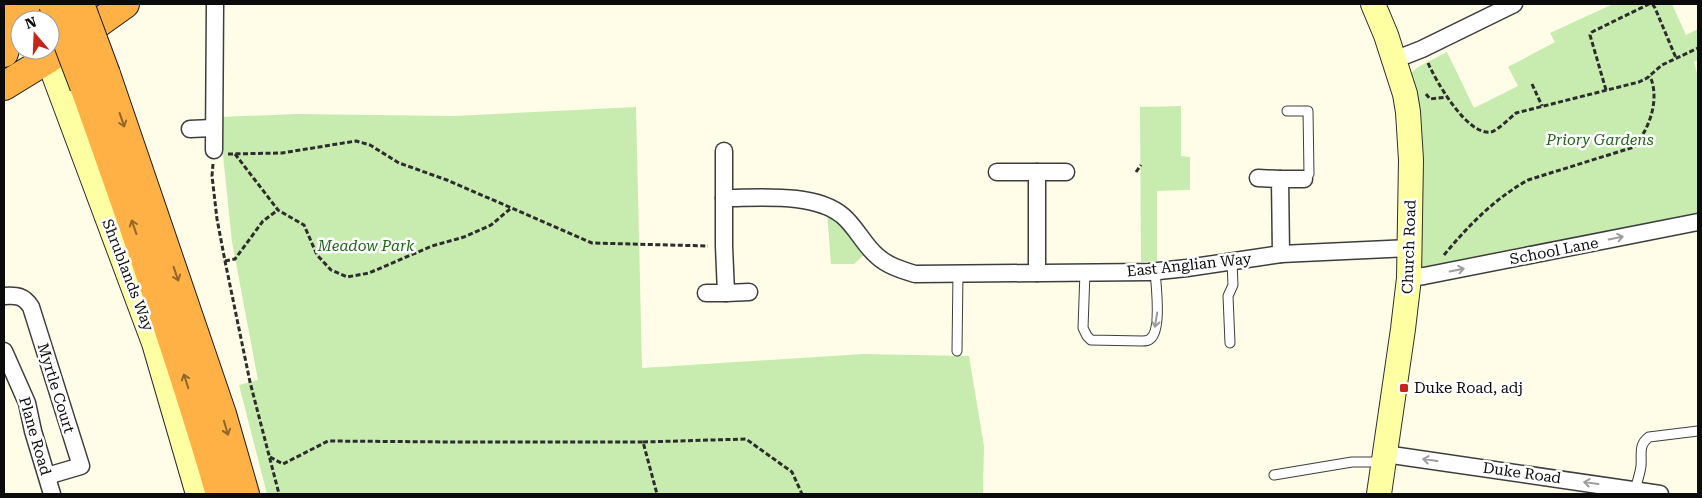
<svg xmlns="http://www.w3.org/2000/svg" width="1702" height="498" font-family="'Roboto Serif',serif">
<rect width="100%" height="100%" fill="#fffde8"/>
<g fill="#c8ecb0">
<polygon points="1613,4 1672,4 1686,35 1698,29 1698,60 1694,62 1698,77 1698,217 1417,274 1411,73 1418,67 1447,52 1474,108 1518,86 1508,67 1555,42 1550,33"/>
<polygon points="1181,106 1181,156 1190,157 1190,190 1157,191 1157,261 1141,262 1140,107"/>
<polygon points="636,107 642,368 863,354 969,356 984,446 983,494 267,494 239,385 258,380 232,242 219,117 297,114 454,116"/>
<polygon points="827,212 839,218 867,252 854,264 831,264"/>
</g>
<g fill="none" stroke-linecap="round" stroke-linejoin="round">
<g stroke="#3e3e3e" stroke-width="11">
<g id="lane">
<polyline points="1287,111 1308,111 1309,174 1304,179"/>
<path d="M1085,272l-2,56 4,8 4,4 51,1c3,0 6,0 8,-2 12,-8 6,-54 5,-68"/>
<polyline points="1230,343 1228,296 1233,285 1232,262"/>
<polyline points="957,351 958,273"/>
<polyline points="1274,475 1352,462 1383,462"/>
<path d="M1635,490c2,-8 5,-16 6,-24 1,-12 -3,-21 8,-29l49,-6"/>
</g>
</g>
<g stroke="#3e3e3e" stroke-width="19">
<g id="street">
<polyline points="1394,60 1422,49 1514,4"/>
<polyline points="190,129 213,128"/>
<polyline points="214,150 215,4"/>
<polyline points="997,172 1037,172"/>
<polyline points="1258,178 1280,179 1281,254"/>
<polyline points="1280,179 1304,179"/>
<polyline points="724,198 724,151"/>
<polyline points="1037,273 1037,172 1066,172"/>
<polyline points="1409,278 1424,276 1698,222"/>
<path d="M749,292l-23,1 -2,-47v-48c35,0 91,-6 119,18 13,11 21,29 34,40 11,10 25,14 38,18l234,-2 38,-4 94,-14 129,-6"/>
<polyline points="706,293 726,293"/>
<path d="M4,296c13,-1 20,0 27,11l50,159 -34,10"/>
<polyline points="4,351 27,403 33,431 52,494"/>
<polyline points="1385,454 1660,494"/>
</g>
</g>
<g stroke="#2d2d2d" stroke-width="26">
<g id="secondary">
<polyline points="1373,4 1386,35 1405,94 1408,112 1411,160 1409,278 1403,329 1379,494"/>
<polyline points="48,59 154,343 198,494"/>
</g>
</g>
<g stroke="#1c1c1c" stroke-width="30">
<g id="highway">
<polyline points="29,4 34,20"/>
<polyline points="4,53 10,33 12,4"/>
<polyline points="106,74 222,414 245,494"/>
<polyline points="4,86 48,59 125,4"/>
<path d="M84,86c48,135 96,270 136,408"/>
</g>
</g>
<g stroke="#2d2d2d" stroke-width="3" stroke-dasharray="5 2.5" stroke-linecap="butt">
<path d="M1428,63c8,18 39,73 63,69 7,-2 19,-14 25,-19l123,-31 8,-4 15,-13 36,-17"/>
<polyline points="1532,84 1542,106"/>
<polyline points="1606,90 1590,35 1592,32 1649,4 1653,5 1655,8 1676,58"/>
<polyline points="1426,94 1430,99 1447,97"/>
<polyline points="228,154 282,153 356,141 370,145 399,163 447,180 592,243 708,246"/>
<polyline points="235,154 278,210 304,225 317,255 331,270 347,277 369,273 432,246 464,237 491,225 510,209"/>
<polyline points="213,164 212,176 217,219 225,261 250,382 279,494"/>
<polyline points="1136,172 1141,165"/>
<path d="M1444,255c24,-29 50,-56 84,-75l106,-33c16,-19 26,-48 16,-71"/>
<polyline points="225,261 235,259 263,221 278,210"/>
<polyline points="643,442 746,439 792,472 802,494"/>
<polyline points="270,457 283,464 328,441 455,442 643,442 657,494"/>
</g>
<use href="#lane" stroke="#fff" stroke-width="9"/>
<use href="#street" stroke="#fff" stroke-width="16"/>
<use href="#secondary" stroke="#feffa3" stroke-width="24"/>
<use href="#highway" stroke="#ffb146" stroke-width="28"/>
<g stroke="#1c1c1c" stroke-width="30" stroke-linecap="butt">
<g id="highway-bridge">
<polyline points="53,4 84,86"/>
<polyline points="80,4 106,74"/>
</g>
</g>
<use href="#highway-bridge" stroke="#ffb146" stroke-width="28"/>
</g>
<defs><path id="oneway-shaft" d="M-6 0H5M1.5-3L5.5 0L1.5 3" fill="none" stroke-width="1.6" stroke-linecap="round" stroke-linejoin="round" transform="scale(1.25)"/></defs>
<g stroke="#91662b">
<use href="#oneway-shaft" transform="translate(122 120) rotate(71)"/>
<use href="#oneway-shaft" transform="translate(134 227) rotate(-109)"/>
<use href="#oneway-shaft" transform="translate(176 274) rotate(71)"/>
<use href="#oneway-shaft" transform="translate(186 381) rotate(-108)"/>
<use href="#oneway-shaft" transform="translate(226 428) rotate(74)"/>
</g>
<g stroke="#9d9d9d">
<use href="#oneway-shaft" transform="translate(1616 238) rotate(-11)"/>
<use href="#oneway-shaft" transform="translate(1457 270) rotate(-11)"/>
<use href="#oneway-shaft" transform="translate(1156 320) rotate(99)"/>
<use href="#oneway-shaft" transform="translate(1430 460) rotate(-172)"/>
<use href="#oneway-shaft" transform="translate(1591 483) rotate(-172)"/>
</g>
<rect fill="#c4261a" stroke="#fff" stroke-width="2" x="1399" y="383" width="10" height="10" rx="2.5"/>
<g text-anchor="middle" dominant-baseline="central" stroke-width="5" stroke-linejoin="round" paint-order="stroke">
<g font-size="15" font-style="italic" fill="#1e6617" stroke="#fff">
<text x="1600" y="140">Priory Gardens</text>
<text x="366" y="246">Meadow Park</text>
</g>
<g font-size="15" fill="#0b0b0b" stroke="#fff">
<text transform="translate(1409 247) rotate(-88)">Church Road</text>
<text transform="translate(1554 251) rotate(-11)">School Lane</text>
<text transform="translate(1189 265) rotate(-6)">East Anglian Way</text>
<text transform="translate(128 275) rotate(69)">Shrublands Way</text>
<text transform="translate(56 388) rotate(73)">Myrtle Court</text>
<text transform="translate(35 436) rotate(74)">Plane Road</text>
<text transform="translate(1522 473) rotate(8)">Duke Road</text>
</g>
<g font-size="15" fill="#0b0b0b" stroke="#fff" text-anchor="start">
<text x="1414" y="388">Duke Road, adj</text>
</g>
</g>
<rect width="1702" height="498" fill="none" stroke="#0b0b0b" stroke-width="10"/>
<g transform="translate(35 35) rotate(341)"><circle r="24" fill="#ffffff" stroke="#9d9d9d"/>
<path d="M0-4L9 19L0 12L-9 19Z" fill="#c4261a"/>
<text y="-8" font-size="14" font-weight="bold" text-anchor="middle" fill="#0b0b0b">N</text>
</g>
</svg>
